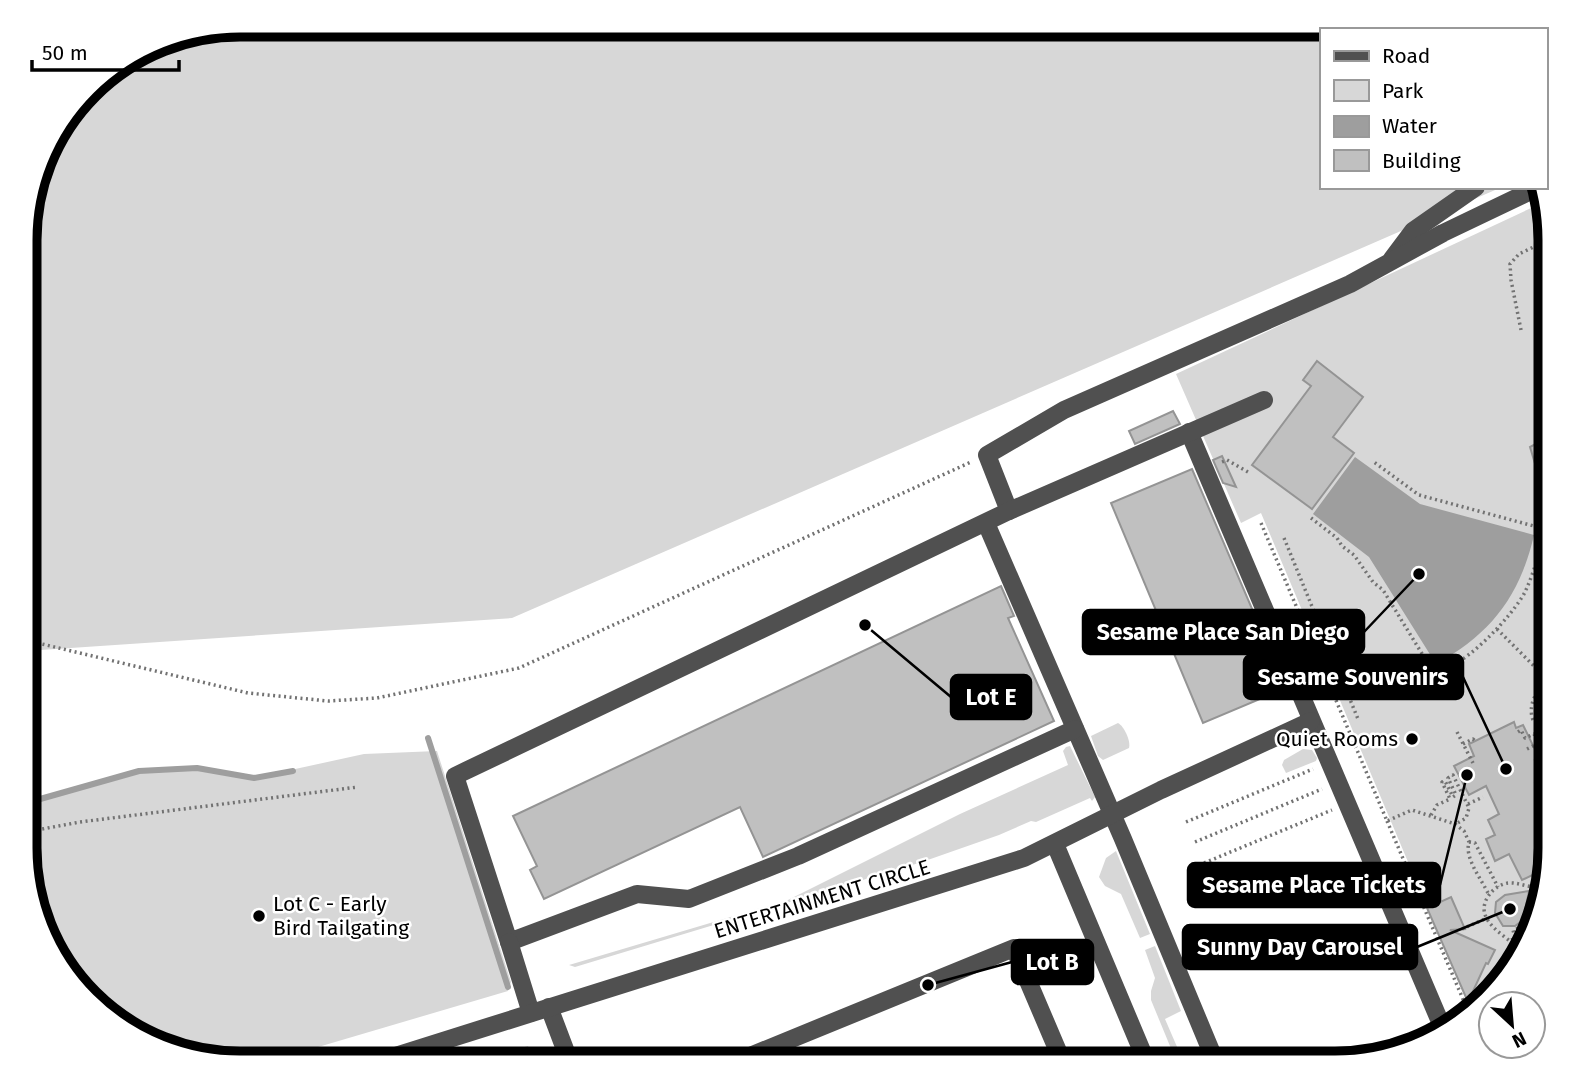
<svg xmlns="http://www.w3.org/2000/svg" width="1575" height="1088" font-family="'Fira Sans',sans-serif">
<rect width="100%" height="100%" fill="#fff"/>
<g fill="#d7d7d7">
<polygon points="240,25 1349,25 1373,30 1321,30 1321,187 1502,187 512,618 26,651 26,212 47,144 97,78 158,41"/>
<polygon points="1544,202 1550,226 1550,862 1539,918 1506,979 1470,1009 1261,513 1241,523 1176,374"/>
<path d="M1118,723c6,3 13,18 11,25l-26,12 -5,-4 -7,-20z"/>
<polygon points="1070,746 1095,797 1092,801 1090,798 1036,822 1031,821 999,835 922,862 575,967 569,965 788,900 960,814 1068,765 1063,751 1066,747"/>
<polygon points="1303,749 1312,750 1317,758 1316,761 1286,773 1282,765 1284,760"/>
<polygon points="437,751 511,982 508,991 264,1063 226,1063 170,1052 109,1019 54,956 26,876 26,803 139,771 197,768 254,778 364,754"/>
<polygon points="1116,851 1150,934 1140,938 1121,894 1105,886 1099,877 1106,858"/>
<polygon points="1155,946 1181,1011 1165,1019 1184,1063 1177,1063 1151,1000 1151,991 1155,978 1145,950"/>
<polygon points="528,1046 530,1051 538,1049 547,1063 470,1063"/>
</g>
<path fill="#9e9e9e" d="M1355,457l65,47 114,31c-14,61 -43,99 -98,129l-67,-107 -56,-43z"/>
<g fill="none" stroke-linecap="round" stroke-linejoin="round">
<g stroke="#9e9e9e" stroke-width="6">
<polyline points="428,738 508,987"/>
<polyline points="26,803 139,771 197,768 254,778 293,771"/>
</g>
</g>
<g fill="#c0c0c0" stroke="#949494" stroke-width="2">
<polygon points="1317,361 1363,397 1333,437 1354,453 1312,509 1252,465 1311,386 1303,380"/>
<polygon points="1173,411 1180,424 1135,444 1129,431"/>
<polygon points="1550,436 1550,458 1536,467 1530,447"/>
<polygon points="1222,456 1236,487 1223,483 1213,460"/>
<polygon points="1192,469 1286,688 1203,723 1111,503"/>
<polygon points="1001,586 1014,616 1008,618 1054,721 763,857 740,807 544,899 530,870 537,866 513,816"/>
<polygon points="1514,722 1516,728 1523,725 1543,766 1537,769 1541,779 1535,783 1550,815 1549,867 1522,880 1509,854 1495,861 1486,839 1495,835 1488,820 1499,814 1486,786 1469,795 1454,766 1474,756 1469,744"/>
<polygon points="1529,891 1523,920 1515,926 1503,926 1495,913 1496,902 1505,895"/>
<polygon points="1451,897 1465,929 1450,930 1495,950 1488,964 1486,963 1468,1002 1427,908"/>
</g>
<g fill="none" stroke-linecap="round" stroke-linejoin="round">
<g stroke="#727272" stroke-width="3.5" stroke-dasharray="2 3.5" stroke-linecap="butt">
<polyline points="1521,330 1511,280 1510,264 1519,254 1550,239"/>
<path d="M1550,450c-10,12 -9,24 0,36"/>
<polyline points="1222,462 1227,460 1248,472"/>
<path d="M1311,518l26,20 5,8 12,9 19,27 10,8 49,80c26,6 82,-56 93,-78 9,-19 15,-42 20,-63l-126,-34 -45,-33"/>
<path d="M1261,523l126,298 25,-11 43,14 9,7 5,11c-5,16 13,38 20,53"/>
<polyline points="1284,538 1358,719"/>
<polyline points="1497,629 1547,679"/>
<polyline points="26,643 42,644 248,693 328,701 377,698 519,668 971,462"/>
<path d="M1533,720c-6,-15 5,-34 17,-42"/>
<polyline points="1457,732 1473,763"/>
<polyline points="1518,732 1521,730 1525,738 1534,734 1543,752 1534,757 1538,764 1535,766"/>
<polyline points="1463,744 1473,739 1475,741"/>
<polyline points="1527,749 1543,741"/>
<polyline points="1547,749 1550,747"/>
<polyline points="1468,804 1483,797"/>
<polyline points="1431,815 1437,805 1450,799 1442,782 1445,781 1453,797 1456,795 1448,778 1453,775 1469,808 1466,818 1456,824"/>
<polyline points="1387,821 1468,1011"/>
<polyline points="1186,822 1313,769"/>
<polyline points="26,832 80,822 358,787"/>
<polyline points="1195,842 1322,789"/>
<polyline points="1469,842 1475,843 1498,887"/>
<polyline points="1204,863 1332,810"/>
<polyline points="1212,881 1252,865"/>
<polyline points="1462,929 1487,918"/>
<path d="M1511,940c16,-5 25,-13 28,-29l-4,-1 -7,17 -14,7 -1,-4c11,-3 16,-9 18,-20h-3"/>
<path d="M1521,951c-14,-16 -50,-30 -32,-56 4,-6 12,-11 19,-12 14,-1 23,8 38,1"/>
</g>
<g stroke="#505050" stroke-width="18">
<polyline points="1392,259 1413,231 1476,187"/>
<polyline points="1189,432 1444,1031"/>
<polyline points="1009,511 987,455 1064,410 1350,284 1443,233 1539,187"/>
<polyline points="986,523 1123,839 1216,1063"/>
<polyline points="1075,729 798,856 689,899 637,894 509,942 455,776 1009,511 1264,400"/>
<polyline points="1055,844 1147,1063"/>
<polyline points="509,942 531,1013"/>
<polyline points="549,1007 566,1052 575,1063"/>
<polyline points="373,1063 1024,858 1161,790 1311,721"/>
<polyline points="733,1063 1014,948 1063,1063"/>
</g>
</g>
<g fill="#000" stroke="#fff" stroke-width="2.5">
<circle cx="1412" cy="739" r="7"/>
<circle cx="259" cy="916" r="7"/>
</g>
<g text-anchor="middle" dominant-baseline="central" stroke-width="5" stroke-linejoin="round" paint-order="stroke">
<g font-size="21" fill="#000" stroke="#fff" text-anchor="end">
<text x="1398" y="739">Quiet Rooms</text>
<text x="273" y="904" text-anchor="start">Lot C - Early<tspan x="273" dy="24">Bird Tailgating</tspan></text>
</g>
<g font-size="21" fill="#000" stroke="#fff">
<text transform="translate(822 899) rotate(-17)">ENTERTAINMENT CIRCLE</text>
</g>
</g>
<path d="M0 0H1575V1088H0ZM240 37H1335A203 203 0 0 1 1538 240V848A203 203 0 0 1 1335 1051H240A203 203 0 0 1 37 848V240A203 203 0 0 1 240 37Z" fill="#fff" fill-rule="evenodd"/>
<path fill="none" stroke="#000" stroke-width="9" d="M240 37H1335A203 203 0 0 1 1538 240V848A203 203 0 0 1 1335 1051H240A203 203 0 0 1 37 848V240A203 203 0 0 1 240 37Z"/>
<path fill="none" stroke="#000" stroke-width="2.5" d="M1419 574L1364 632M1506 769L1463 677M865 625L951 697M1467 775L1440 885M1510 909L1417 947M928 985L1012 962"/>
<g fill="#000" stroke="#fff" stroke-width="2.5">
<circle cx="1419" cy="574" r="7"/>
<circle cx="1506" cy="769" r="7"/>
<circle cx="865" cy="625" r="7"/>
<circle cx="1467" cy="775" r="7"/>
<circle cx="1510" cy="909" r="7"/>
<circle cx="928" cy="985" r="7"/>
</g>
<g fill="#000" stroke="#000" stroke-width="2.5">
<rect x="1083" y="610" width="281" height="44" rx="7"/>
<rect x="1244" y="655" width="219" height="44" rx="7"/>
<rect x="951" y="675" width="80" height="44" rx="7"/>
<rect x="1188" y="863" width="252" height="44" rx="7"/>
<rect x="1183" y="925" width="234" height="44" rx="7"/>
<rect x="1012" y="940" width="81" height="44" rx="7"/>
</g>
<g font-size="23" text-anchor="middle" font-weight="bold" fill="#fff">
<text x="1223" y="640">Sesame Place San Diego</text>
<text x="1353" y="685">Sesame Souvenirs</text>
<text x="991" y="705">Lot E</text>
<text x="1314" y="893">Sesame Place Tickets</text>
<text x="1300" y="955">Sunny Day Carousel</text>
<text x="1052" y="970">Lot B</text>
</g>
<rect x="1320" y="28" width="228" height="161" fill="#ffffff" stroke="#999999" stroke-width="2"/>
<rect x="1334" y="51" width="35" height="10" fill="#505050" stroke="#999999" stroke-width="2"/>
<text x="1382" y="63" font-size="21" fill="#000000">Road</text>
<rect x="1334" y="80" width="35" height="21" fill="#d7d7d7" stroke="#999999" stroke-width="2"/>
<text x="1382" y="98" font-size="21" fill="#000000">Park</text>
<rect x="1334" y="116" width="35" height="21" fill="#9e9e9e" stroke="#999999" stroke-width="2"/>
<text x="1382" y="133" font-size="21" fill="#000000">Water</text>
<rect x="1334" y="150" width="35" height="21" fill="#c0c0c0" stroke="#999999" stroke-width="2"/>
<text x="1382" y="168" font-size="21" fill="#000000">Building</text>
<g transform="translate(1512 1025) rotate(154)"><circle r="33" fill="#ffffff" stroke="#999999" stroke-width="2"/>
<path d="M0-5L12 26L0 18L-12 26Z" fill="#000000"/>
<text y="-10" font-size="19" font-weight="bold" text-anchor="middle" fill="#000000">N</text>
</g>
<path d="M32 60v10h147v-10" fill="none" stroke="#000000" stroke-width="3.5"/>
<text x="42" y="60" font-size="21" fill="#000000" stroke="#ffffff" stroke-width="5" paint-order="stroke">50 m</text>
</svg>
